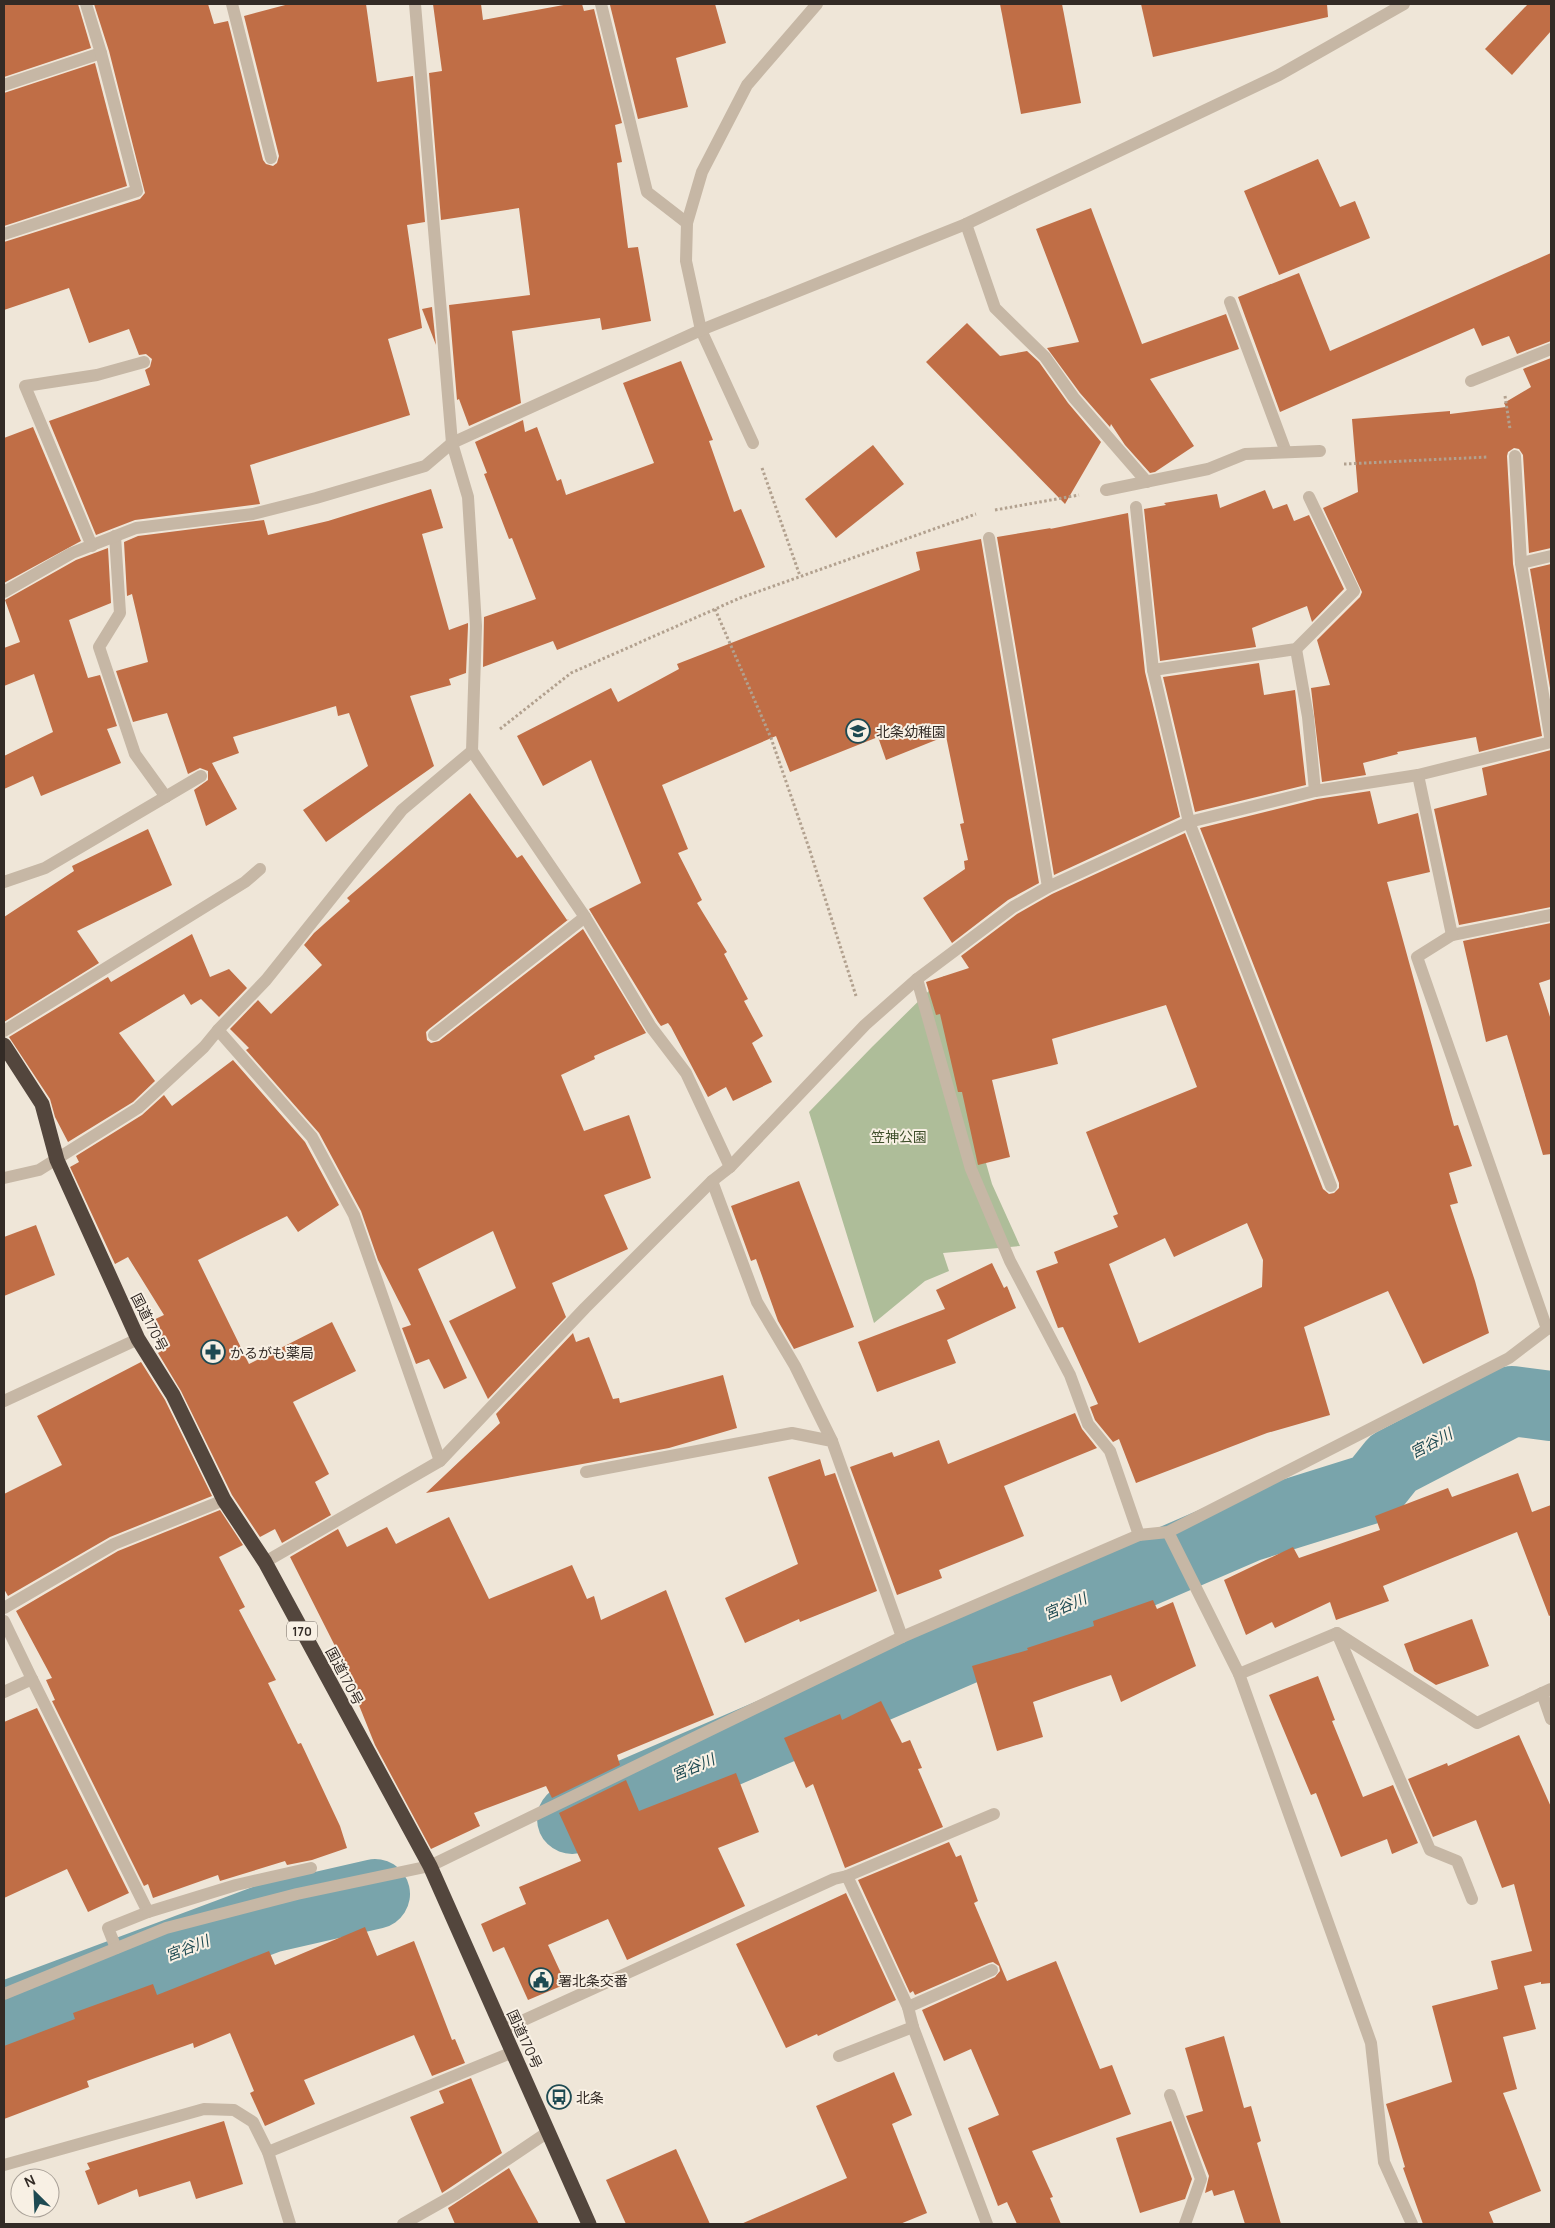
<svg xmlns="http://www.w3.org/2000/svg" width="1555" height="2228" font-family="Manrope,'Noto Sans JP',sans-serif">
<rect width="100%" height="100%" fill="#efe6d8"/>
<polygon fill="#aebd99" points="944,976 984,1156 992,1184 1020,1246 943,1253 949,1271 925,1281 874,1323 809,1112 872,1047"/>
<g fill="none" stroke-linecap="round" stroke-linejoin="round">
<g stroke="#79a4ab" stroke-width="70">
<polyline points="572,1819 1248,1527 1373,1488 1393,1463 1512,1401 1551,1406"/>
<polyline points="4,2017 270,1918 375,1894"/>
</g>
</g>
<g fill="#c06e46" fill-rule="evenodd">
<polygon points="4,4 78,4 91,48 4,77"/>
<polygon points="94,4 208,4 214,24 228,21 263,160 266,164 273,166 277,163 279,156 244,16 289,4 366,4 377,82 413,76 425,222 407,225 422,328 388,339 410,415 250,465 260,504 135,520 96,535 49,421 150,385 145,370 150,367 152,359 146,354 139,355 129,329 89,343 69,288 4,310 4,242 140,199 145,193 109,51"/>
<polygon points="433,4 481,4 483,20 569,4 582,4 584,11 594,9 622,123 615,125 622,162 617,163 628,248 638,247 651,321 602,330 600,318 512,331 521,403 469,426 459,399 457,400 449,305 530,295 519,208 441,220 429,73 442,71"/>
<polygon points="615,4 715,4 726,43 676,58 688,107 638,119 610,5"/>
<polygon points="1000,4 1062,4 1081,103 1021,114"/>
<polygon points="1141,4 1327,4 1328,17 1153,57"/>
<polygon points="1528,4 1551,4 1551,31 1512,75 1485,49"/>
<polygon points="95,63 127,186 4,226 4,93"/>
<polygon points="1318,159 1340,207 1355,201 1370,238 1279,275 1244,191"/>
<polygon points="1091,208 1142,344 1226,314 1239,349 1150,379 1194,446 1155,472 1150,473 1125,445 1111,424 1110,427 1080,393 1047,348 1079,342 1036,229"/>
<polygon points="1551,253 1551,341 1517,354 1509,336 1482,346 1474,328 1280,412 1238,297 1299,273 1330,351"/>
<polygon points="432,307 436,345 422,309"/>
<polygon points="967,323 1000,356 1027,351 1039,362 1068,403 1101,442 1065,504 926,362"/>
<polygon points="1551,358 1551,548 1529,553 1523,455 1519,449 1514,448 1508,452 1507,456 1513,564 1542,736 1479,752 1476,737 1397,752 1398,754 1363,763 1366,775 1322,782 1311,688 1330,685 1317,640 1360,597 1362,592 1323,508 1358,492 1352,419 1450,411 1450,414 1506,407 1504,403 1531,387 1523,369"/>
<polygon points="681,361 713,440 709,441 734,512 741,509 765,567 557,650 553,641 483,667 484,617 536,599 512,538 509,539 484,474 487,473 475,442 523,420 525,432 537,427 557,481 561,479 566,495 654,463 623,383"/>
<polygon points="33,427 81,541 4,583 4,438"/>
<polygon points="873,445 904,484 836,538 805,499"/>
<polygon points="431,489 443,528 422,534 449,630 468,623 468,626 466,673 449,679 451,685 410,696 434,766 326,842 303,810 368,766 349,713 338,716 336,706 233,737 239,753 212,763 237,809 206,826 194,790 208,780 208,771 200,768 188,774 167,713 133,722 116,671 148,662 132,594 127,596 124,542 138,536 264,520 268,535 328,521"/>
<polygon points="1265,490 1273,509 1287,504 1294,521 1309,515 1344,589 1312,622 1307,606 1252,628 1256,647 1160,661 1144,509 1166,505 1164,503 1217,494 1220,508"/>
<polygon points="1128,513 1145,672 1180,817 1054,875 997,537 1051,528 1050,529"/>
<polygon points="981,539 1039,883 1008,900 952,943 923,898 965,869 964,861 968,860 960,824 964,823 946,736 886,760 878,737 790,772 776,736 662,785 688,849 678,853 702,900 697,903 727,952 724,954 748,999 744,1001 763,1036 752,1043 772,1082 733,1101 726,1087 708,1097 671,1027 668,1023 661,1026 658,1022 589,909 641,883 591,760 543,786 517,736 611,688 618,702 679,669 677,664 920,570 916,552"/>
<polygon points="108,548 111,603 69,620 88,678 100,675 117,726 107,729 121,763 41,796 33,776 4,789 4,756 53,732 34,674 4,686 4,648 20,642 5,600 76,560"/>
<polygon points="1551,564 1551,694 1530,569"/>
<polygon points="1259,663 1264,695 1295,690 1306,785 1195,812 1163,677"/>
<polygon points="1551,750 1551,907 1459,925 1434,809 1487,795 1482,768"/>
<path d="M1370,791l8,33 40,-11 12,59 -43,10 67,244 4,-1 14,41 -23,7 9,30 -8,2 25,76 14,52 -66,31 -35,-73 -84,36 26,88 -63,18 -131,50 -17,-44 -6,3 -18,-22 -5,-13 8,-3 -35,-77 -5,1 -22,-57 22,-8 -4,-11 64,-25 -5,-11 5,-2 -32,-82 111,-45 -31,-82 -114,34 6,25 -66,16 18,77 -32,8 -16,-73h-4l-18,-78 -4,1 -10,-33 43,-14 -8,-12 56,-42 35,-20 133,-61 138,356 6,5 5,-1 5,-5v-5l-139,-355 117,-29zM1247,1223l16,37 -1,27 -123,56 -30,-79 56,-26 9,19z"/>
<polygon points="470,793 517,858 522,855 567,920 569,919 429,1029 426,1032 427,1040 431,1043 439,1041 583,929 646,1033 594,1056 595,1059 561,1075 584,1131 629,1115 651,1178 604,1195 628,1249 552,1283 566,1317 488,1399 449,1321 516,1288 493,1231 418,1269 467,1378 444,1389 429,1359 416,1364 402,1328 411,1325 378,1260 361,1211 319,1133 246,1050 249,1048 230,1029 258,1000 271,1014 322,965 304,945 314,933 350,901 347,898"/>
<polygon points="148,829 172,885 77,931 99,963 4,1022 4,917 74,871 72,866"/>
<polygon points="1551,923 1551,979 1539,983 1551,1020 1551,1154 1543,1155 1507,1035 1486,1042 1463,941"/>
<polygon points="192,934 210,977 229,969 247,988 219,1017 201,999 191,1005 184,994 119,1033 155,1081 133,1102 68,1142 55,1117 50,1099 9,1037 108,977 111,982"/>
<polygon points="233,1060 305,1142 339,1205 298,1232 287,1216 198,1260 249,1364 332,1322 356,1371 293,1402 329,1474 315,1482 331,1515 282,1543 275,1529 260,1537 232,1495 181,1391 158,1353 165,1349 151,1321 164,1315 128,1257 115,1264 70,1167 79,1162 76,1156 142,1115 164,1095 172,1106"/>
<polygon points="799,1181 854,1327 794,1349 778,1321 756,1259 751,1261 731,1206"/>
<polygon points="36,1225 55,1275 4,1296 4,1237"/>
<polygon points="992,1263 1004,1288 1007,1286 1016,1308 947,1340 956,1363 877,1392 858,1342 945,1309 936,1290"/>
<polygon points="573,1333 576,1342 589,1337 613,1399 619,1398 620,1403 723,1375 737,1428 669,1448 426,1493 500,1423 496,1414"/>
<polygon points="141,1362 165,1400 212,1496 110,1537 8,1596 4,1589 4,1494 62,1465 37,1416"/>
<polygon points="1075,1413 1082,1429 1097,1448 1004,1486 1024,1536 939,1570 942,1578 897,1595 850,1467 892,1452 894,1457 939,1440 948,1464"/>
<polygon points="820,1459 825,1476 835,1473 877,1591 800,1622 799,1619 745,1643 725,1598 798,1564 768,1477"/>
<polygon points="1518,1473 1532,1512 1551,1505 1551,1615 1549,1616 1517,1532 1383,1586 1389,1601 1336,1620 1330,1602 1275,1628 1272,1622 1246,1635 1224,1580 1293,1547 1299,1558 1380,1530 1375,1516 1448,1488 1452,1497"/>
<polygon points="220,1510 243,1545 219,1557 245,1607 239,1610 276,1680 268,1683 298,1744 301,1743 340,1826 347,1848 312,1860 287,1865 285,1861 220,1881 218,1875 153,1898 148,1884 144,1886 52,1701 55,1700 46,1680 52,1678 16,1611 118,1551"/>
<polygon points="449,1517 489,1599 572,1565 587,1599 594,1596 601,1620 666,1590 714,1715 617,1755 620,1765 552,1798 546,1786 474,1813 480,1826 431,1849 375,1745 336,1648 290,1557 338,1529 347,1547 387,1527 396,1544"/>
<polygon points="1153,1600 1157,1609 1173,1602 1196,1666 1121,1702 1111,1675 1033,1702 1043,1737 997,1751 972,1666 1028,1650 1027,1648 1094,1626 1093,1621"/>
<polygon points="1472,1619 1489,1666 1436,1685 1414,1671 1404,1644"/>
<polygon points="1318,1676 1335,1720 1332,1721 1363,1797 1393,1785 1418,1843 1392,1854 1387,1839 1341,1857 1316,1793 1311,1795 1269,1695"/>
<polygon points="881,1701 902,1743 910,1740 922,1768 918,1769 943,1827 845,1868 813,1784 806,1788 784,1738 840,1714 842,1720"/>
<polygon points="37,1708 129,1893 88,1912 67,1869 4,1898 4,1722"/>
<polygon points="1519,1735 1551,1807 1551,1983 1541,1984 1541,1982 1524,1986 1536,2029 1503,2037 1517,2089 1503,2093 1541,2191 1489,2212 1494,2224 1423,2224 1403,2168 1405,2167 1386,2104 1452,2082 1432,2006 1498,1989 1491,1961 1532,1951 1514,1884 1502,1888 1476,1820 1433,1837 1408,1779 1447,1763 1448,1766"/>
<polygon points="736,1773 759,1832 718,1848 745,1906 627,1960 608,1919 548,1945 566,1984 528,2000 504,1947 493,1952 481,1924 526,1904 519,1887 581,1861 559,1813 626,1780 639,1811"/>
<polygon points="949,1842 956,1857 961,1855 978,1901 974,1903 1007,1981 1056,1961 1100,2069 1112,2065 1131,2114 1032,2151 1053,2197 1050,2198 1061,2224 1017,2224 1007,2202 998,2206 968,2128 999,2115 971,2049 944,2061 922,2010 995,1977 1000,1971 999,1966 993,1962 989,1963 915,1995 913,1991 910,1993 858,1880"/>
<polygon points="846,1893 896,2000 818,2036 817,2034 786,2048 736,1944"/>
<polygon points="365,1927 377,1956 414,1941 452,2040 455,2039 465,2063 432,2076 414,2035 304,2080 315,2104 265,2126 250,2093 254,2091 230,2033 194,2048 193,2043 87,2081 89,2087 4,2119 4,2046 75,2019 73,2013 153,1984 157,1995 269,1951 275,1965"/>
<polygon points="1224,2036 1244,2108 1251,2106 1261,2141 1257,2143 1281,2224 1245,2224 1234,2190 1214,2196 1212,2190 1205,2193 1209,2176 1186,2116 1203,2111 1185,2048"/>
<polygon points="894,2072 912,2115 892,2124 927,2213 900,2224 741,2224 847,2178 816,2106"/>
<polygon points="471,2078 502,2153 442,2193 410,2117 444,2103 439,2091"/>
<polygon points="224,2121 243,2184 196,2199 190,2181 139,2197 137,2189 98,2205 85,2171 90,2169 87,2163"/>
<polygon points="1171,2121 1192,2179 1185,2199 1140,2213 1116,2138"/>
<polygon points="676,2149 710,2224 626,2224 606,2180"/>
<polygon points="509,2168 539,2224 455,2224 448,2208"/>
</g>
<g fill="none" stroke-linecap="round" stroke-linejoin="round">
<g stroke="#b2a18f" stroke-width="3" stroke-dasharray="2.5 2.5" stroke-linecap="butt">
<polyline points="1505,396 1510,429"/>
<polyline points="1344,464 1487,457"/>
<polyline points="762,468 800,576"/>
<polyline points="995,510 1079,495"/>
<polyline points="715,609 771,738 810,851 856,996"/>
<polyline points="500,729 571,673 740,598 976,514"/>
</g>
<g stroke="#c6b7a5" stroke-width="12">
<polyline points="232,4 271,158"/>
<polyline points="601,4 647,192 687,223"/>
<polyline points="4,85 101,53"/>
<polyline points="966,224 995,308 1045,357 1074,398 1147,482"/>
<polyline points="4,234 137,191 101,53 86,4"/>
<polyline points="1230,302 1286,452"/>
<polyline points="1471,381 1551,349"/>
<polyline points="753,443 701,330 686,261 687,223 702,172 747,85 817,4"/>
<polyline points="1515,456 1521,563 1551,742"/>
<polyline points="1106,490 1208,469 1245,454 1320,451"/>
<polyline points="1136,507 1153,670 1189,822 1331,1186"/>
<polyline points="115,536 120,613 99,647 135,754 166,797"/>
<polyline points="989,538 1048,887"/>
<polyline points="92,546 25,386 97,375 144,362"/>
<polyline points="1521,563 1551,556"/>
<polyline points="4,592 72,553 136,528 253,514 316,498 425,466 452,443 701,330 966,224 1279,75 1404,4"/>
<polyline points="1296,649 1308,717 1315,791"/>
<polyline points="1153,670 1296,649 1354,591 1309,497"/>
<polyline points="472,751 585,917 651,1027 686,1073 730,1167"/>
<polyline points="1418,775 1452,935 1551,915"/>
<polyline points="4,882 45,868 201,776"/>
<polyline points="1452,935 1417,957 1547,1329"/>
<polyline points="917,979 971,1169 1010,1261 1070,1375 1088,1424 1110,1451 1139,1535"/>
<polyline points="218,1030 312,1137 354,1215 440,1461"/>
<polyline points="4,1031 245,882 260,869"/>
<polyline points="434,1035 585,917"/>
<polyline points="4,1178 39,1170 138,1108 204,1047 218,1030 266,980 402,810 472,751 476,626 468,497 452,443 415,4"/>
<polyline points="712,1181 757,1302 795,1366 832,1441"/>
<polyline points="4,1401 138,1339"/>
<polyline points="586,1472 792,1433 832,1441 902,1637"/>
<polyline points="1168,1532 1239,1674 1337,1633 1477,1723 1551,1689"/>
<polyline points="265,1562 440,1461 585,1308 712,1181 730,1167 865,1025 917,979 1013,907 1048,887 1189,822 1315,791 1418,775 1551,742"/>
<polyline points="4,1608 114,1544 224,1500"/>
<polyline points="4,1621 32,1679 4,1692"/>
<polyline points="1337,1633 1430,1850 1457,1861 1472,1899"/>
<polyline points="1239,1674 1371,2043 1384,2162 1412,2224"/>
<polyline points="32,1679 148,1912 108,1928 116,1948"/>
<polyline points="1542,1693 1551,1719"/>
<polyline points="847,1876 994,1814"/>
<polyline points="148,1912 236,1885 311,1868"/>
<polyline points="4,1994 166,1928 297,1894 430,1866 902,1637 1139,1535 1168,1532 1509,1358 1551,1326"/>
<polyline points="908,2007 992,1970"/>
<polyline points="502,2030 834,1879 847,1876 908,2007 913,2027 987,2224"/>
<polyline points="839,2056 913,2027"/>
<polyline points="1170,2095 1201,2179 1185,2224"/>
<polyline points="268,2152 513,2052"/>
<polyline points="4,2165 204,2109 234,2110 253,2122 268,2152 290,2224"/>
<polyline points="403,2224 456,2194 548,2132"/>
</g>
<polyline stroke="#53463d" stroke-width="15" points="4,1045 42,1104 57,1160 138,1339 173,1395 224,1500 265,1562 430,1866 589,2224"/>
</g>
<defs>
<g id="school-ring" transform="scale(1.25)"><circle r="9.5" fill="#f8f0e4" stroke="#1e4a52" stroke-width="1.5"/><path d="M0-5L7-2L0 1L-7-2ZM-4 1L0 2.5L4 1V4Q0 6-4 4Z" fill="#1e4a52"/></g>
<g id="pharmacy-ring" transform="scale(1.25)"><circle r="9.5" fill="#f8f0e4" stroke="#1e4a52" stroke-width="1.5"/><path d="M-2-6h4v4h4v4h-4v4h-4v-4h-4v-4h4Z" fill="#1e4a52"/></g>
<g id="civic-ring" transform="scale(1.25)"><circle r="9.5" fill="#f8f0e4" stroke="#1e4a52" stroke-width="1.5"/><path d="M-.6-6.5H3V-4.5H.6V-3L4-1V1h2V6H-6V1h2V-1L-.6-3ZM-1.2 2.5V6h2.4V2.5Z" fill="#1e4a52"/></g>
<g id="bus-ring" transform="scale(1.25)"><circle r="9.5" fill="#f8f0e4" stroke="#1e4a52" stroke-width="1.5"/><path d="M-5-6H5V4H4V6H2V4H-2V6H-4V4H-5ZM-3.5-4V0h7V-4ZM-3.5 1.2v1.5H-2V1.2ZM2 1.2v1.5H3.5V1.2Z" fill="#1e4a52"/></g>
</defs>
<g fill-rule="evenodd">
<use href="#school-ring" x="858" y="731"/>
<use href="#pharmacy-ring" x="213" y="1352"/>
<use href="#civic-ring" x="541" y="1980"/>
<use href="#bus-ring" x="559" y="2097"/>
</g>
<g text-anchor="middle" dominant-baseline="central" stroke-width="4" stroke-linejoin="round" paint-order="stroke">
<rect fill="#f8f0e4" stroke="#6e665f" stroke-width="1" x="287" y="1621.5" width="30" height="19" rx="4"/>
<g font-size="12" font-weight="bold" fill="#332b26">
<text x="302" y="1631">170</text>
</g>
<g font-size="14" fill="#332b26" stroke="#f8f0e4" text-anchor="start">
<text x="876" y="731">北条幼稚園</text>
<text x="230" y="1352">かるがも薬局</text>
<text x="558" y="1980">署北条交番</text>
<text x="576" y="2097">北条</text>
</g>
<g font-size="14" fill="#3f4f2b" stroke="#f8f0e4">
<text x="899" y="1136">笠神公園</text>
</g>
<g font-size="14" fill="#332b26" stroke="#f8f0e4">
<text transform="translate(150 1322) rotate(63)">国道170号</text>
<text transform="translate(345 1676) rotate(62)">国道170号</text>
<text transform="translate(525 2039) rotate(65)">国道170号</text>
</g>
<g font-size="15" font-style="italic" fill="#1e4a52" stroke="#f8f0e4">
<text transform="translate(1431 1443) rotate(-28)">宮谷川</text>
<text transform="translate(1065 1606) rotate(-23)">宮谷川</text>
<text transform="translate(693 1767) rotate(-23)">宮谷川</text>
<text transform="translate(187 1948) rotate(-21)">宮谷川</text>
</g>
</g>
<rect width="1555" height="2228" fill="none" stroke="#332b26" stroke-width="10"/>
<g transform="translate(35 2193) rotate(336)"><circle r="24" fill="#f8f0e4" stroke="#a9a198"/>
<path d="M0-4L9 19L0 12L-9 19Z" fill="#1e4a52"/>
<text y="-8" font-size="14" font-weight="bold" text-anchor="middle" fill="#332b26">N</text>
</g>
</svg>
